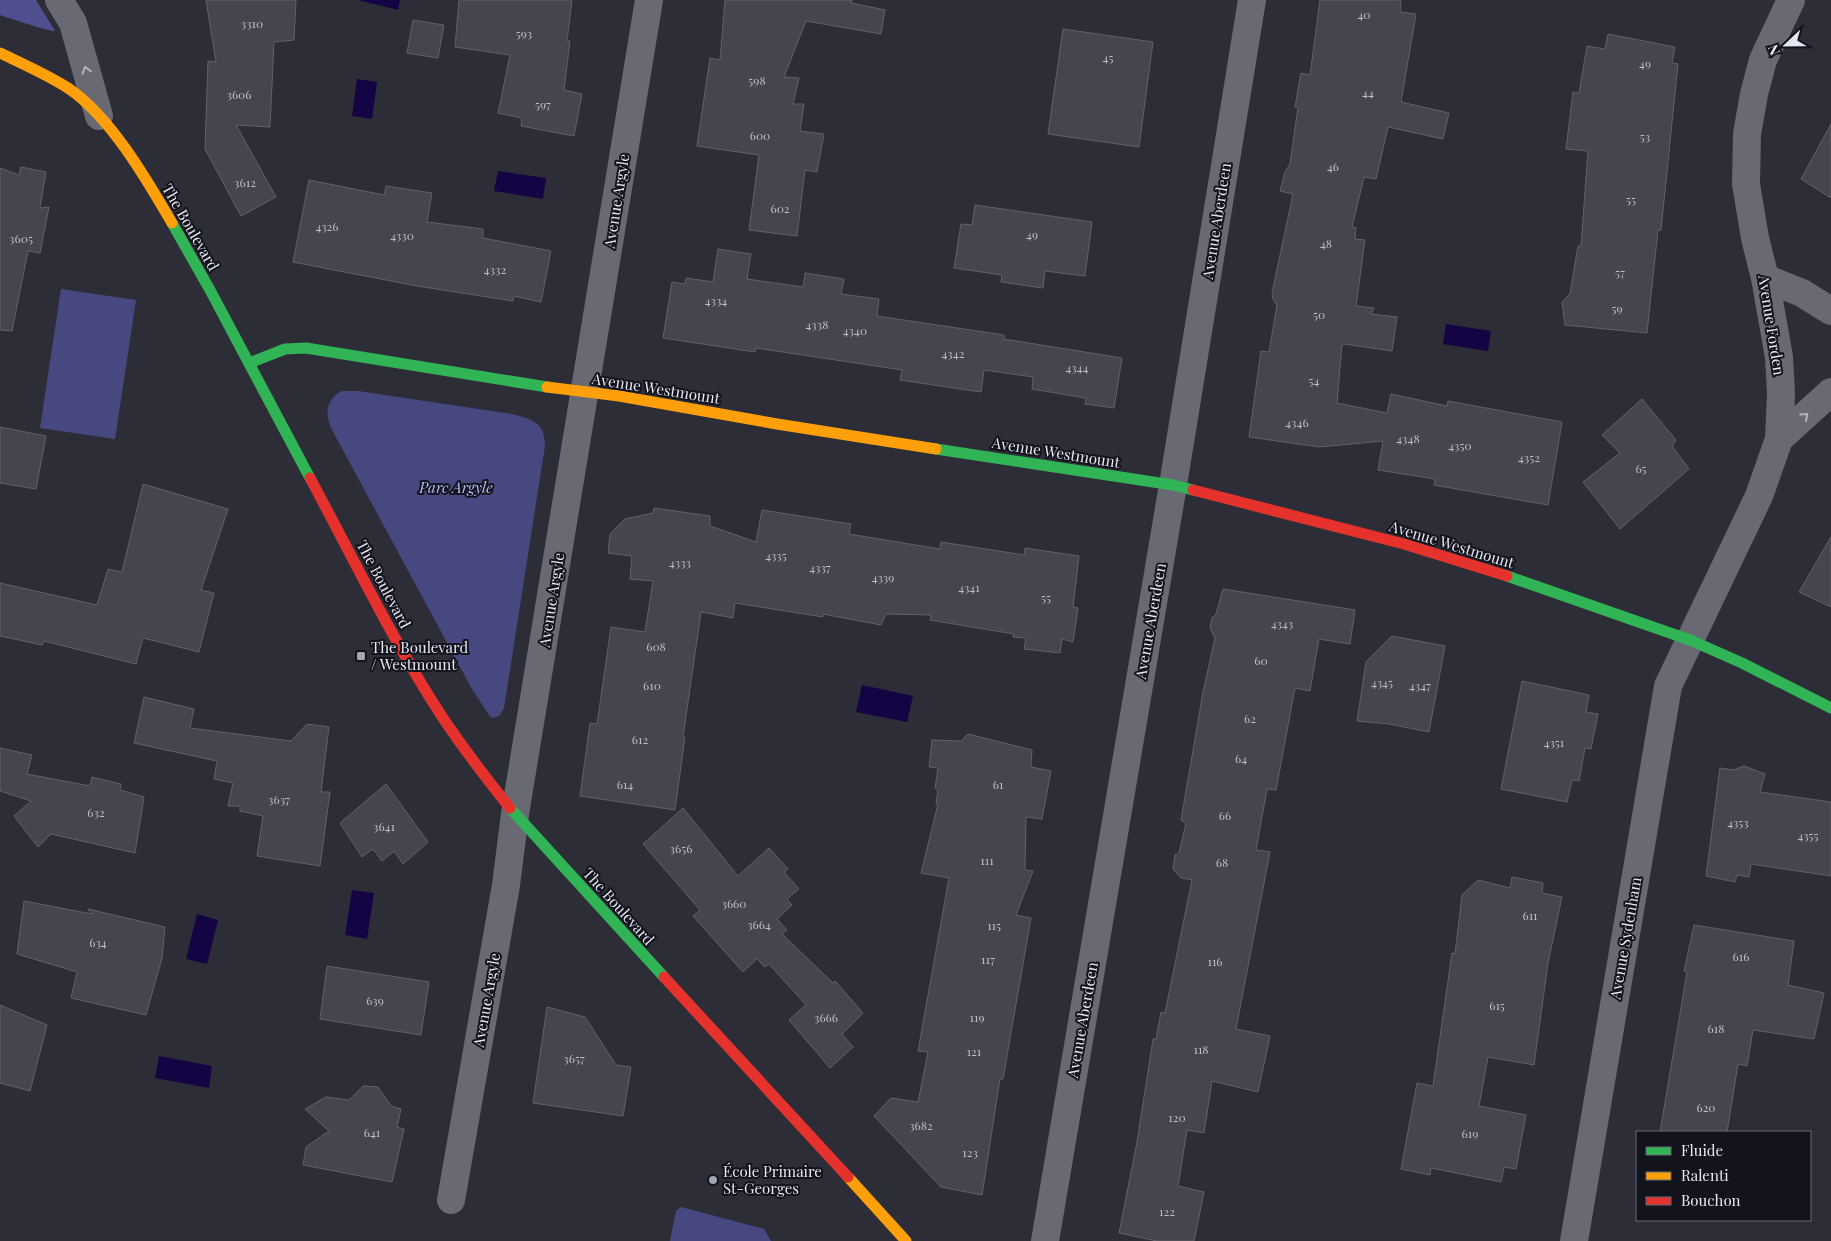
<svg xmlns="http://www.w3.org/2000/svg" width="1831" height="1241" font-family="'Playfair Display',serif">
<rect width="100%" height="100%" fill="#2d2d38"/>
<g fill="#484881">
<polygon points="61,289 136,300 115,439 40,428"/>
<path d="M342,391h16l154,23c20,6 33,7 33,32l-41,262 -5,8 -7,2 -3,-3 -17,-26 -141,-261c-6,-16 -5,-29 11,-37z"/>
<polygon points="681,1207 764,1229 771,1241 670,1241 676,1211"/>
</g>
<path fill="#4f4e8f" d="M0,0h36l19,31c-5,1 -46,-13 -55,-16z"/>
<g fill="#140443">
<polygon points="358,0 400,0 398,10"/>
<polygon points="357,79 377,82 372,119 352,116"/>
<polygon points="498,171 546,178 543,199 494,191"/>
<polygon points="1446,324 1491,331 1488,351 1443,344"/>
<polygon points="862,685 913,696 907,722 856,712"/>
<polygon points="352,890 374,893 367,939 345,935"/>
<polygon points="197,914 218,920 207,964 186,959"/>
<polygon points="159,1056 212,1066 209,1088 155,1078"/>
</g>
<g fill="#44454f" stroke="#60616b">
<polygon points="206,0 296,0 294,40 274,42 270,127 236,125 276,197 241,216 205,149 208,61 216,62"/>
<polygon points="459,0 572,0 567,41 570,41 564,90 582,94 574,136 521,126 522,118 498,113 510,55 455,47"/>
<polygon points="725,0 852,0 851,3 885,10 881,34 806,21 784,77 799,78 793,104 804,104 800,131 824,134 817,172 805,170 797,236 749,230 759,155 697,146 710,58 720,60"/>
<polygon points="1320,0 1401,0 1400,12 1416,14 1401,102 1449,113 1443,139 1388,127 1376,179 1364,177 1352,227 1356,228 1355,239 1365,240 1356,306 1374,308 1371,314 1397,317 1392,351 1344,344 1342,345 1337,403 1387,413 1391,394 1447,406 1448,401 1562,422 1548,505 1434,485 1435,479 1378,470 1383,441 1319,447 1249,437 1261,351 1269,352 1277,305 1273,299 1272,293 1293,194 1280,191 1285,172 1290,164 1298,107 1295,107 1301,73 1310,75"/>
<polygon points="413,20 444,25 438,58 407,53"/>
<polygon points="1063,29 1153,42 1139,147 1048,134"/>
<polygon points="1608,34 1675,47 1672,63 1678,64 1661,230 1658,230 1647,333 1565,325 1562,302 1570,294 1578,246 1581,246 1588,151 1566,149 1573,92 1579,93 1587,46 1605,49"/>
<polygon points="1831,124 1831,198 1801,179"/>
<polygon points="21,167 46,172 40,208 49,207 40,253 28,251 12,331 0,330 0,168 19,175"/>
<polygon points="309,180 384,195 386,186 432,193 427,222 483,229 483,238 551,251 541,302 514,296 513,301 417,286 293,262"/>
<polygon points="975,205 1092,222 1085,276 1045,271 1043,288 1001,282 1002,275 954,268 961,224 972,225"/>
<polygon points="718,249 751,254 747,279 803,287 805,273 844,279 841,294 879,299 877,316 1004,335 1004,339 1122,358 1114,408 1085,404 1086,398 1032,389 1033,377 984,370 981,392 900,380 902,370 756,348 755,352 663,338 672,282 685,284 686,278 713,282"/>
<polygon points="1642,399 1676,440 1672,446 1689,469 1620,529 1583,482 1620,453 1602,435"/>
<polygon points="0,427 46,436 36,489 0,483"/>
<polygon points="143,484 228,509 201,590 214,593 199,652 143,638 136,664 44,641 42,645 0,636 0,583 97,605 108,569 122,572"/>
<polygon points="654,508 710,516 710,526 756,542 762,510 851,524 849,534 940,549 941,542 1024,555 1025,548 1079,556 1073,607 1078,608 1073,642 1062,639 1060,653 1024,649 1026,638 1013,637 1014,634 930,620 931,615 886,614 881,625 823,614 823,617 735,603 733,618 701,612 683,737 685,737 675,810 580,796 590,723 597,724 611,627 645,632 653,581 630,579 632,556 608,553 610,534 625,519 653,513"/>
<polygon points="1831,537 1831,607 1799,592"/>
<polygon points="1223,589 1355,610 1350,644 1319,639 1310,691 1295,688 1276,790 1267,789 1256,850 1270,852 1236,1029 1270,1036 1258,1092 1212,1081 1204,1133 1187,1130 1178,1186 1204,1192 1194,1241 1157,1241 1119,1233 1137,1142 1153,1039 1156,1039 1161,1012 1165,1013 1192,880 1181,878 1173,869 1175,855 1179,853 1186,823 1181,820 1203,692 1215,638 1210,628 1212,618 1216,614"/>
<polygon points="1392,636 1445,646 1429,732 1389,724 1357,721 1366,662"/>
<polygon points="1522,681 1589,695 1586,712 1598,714 1591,749 1585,748 1579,781 1572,780 1567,802 1501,789"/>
<polygon points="144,697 194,709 190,728 291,741 307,724 329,727 321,792 330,792 320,866 257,856 263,816 240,811 240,806 228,806 233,783 214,779 217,761 134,743"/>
<polygon points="968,734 1032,750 1031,767 1051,771 1042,819 1026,817 1025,870 1033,871 1016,915 1031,918 1003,1079 1000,1079 982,1195 941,1187 874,1116 891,1098 918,1102 928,1052 918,1051 949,878 921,873 938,804 936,804 938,790 935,788 938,768 929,767 932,740 961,741"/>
<polygon points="0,748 32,755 27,774 90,786 92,777 121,784 120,790 144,797 135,853 51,834 38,847 14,816 31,801 0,791"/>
<polygon points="1744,766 1765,774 1760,792 1831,802 1831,876 1751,864 1749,877 1737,875 1735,882 1706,876 1720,768 1733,770"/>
<polygon points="386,784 428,842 403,864 394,851 382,861 373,849 362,857 340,823"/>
<polygon points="683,808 738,876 769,848 788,869 784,872 799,889 787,899 792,905 777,919 787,930 782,934 833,983 835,981 863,1013 842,1034 853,1047 830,1068 789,1020 806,1005 769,964 765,967 757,959 743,972 693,916 700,910 643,844"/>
<polygon points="1512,877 1543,883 1542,893 1562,897 1548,963 1534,1065 1488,1057 1479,1106 1526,1115 1516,1169 1504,1167 1501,1182 1431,1168 1430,1175 1401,1169 1417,1083 1433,1086 1452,953 1455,954 1462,895 1478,880 1510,888"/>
<polygon points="24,901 92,914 88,909 165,927 162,958 146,1015 71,998 77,972 17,954"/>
<polygon points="1694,925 1794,941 1788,985 1824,993 1814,1039 1753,1030 1747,1066 1738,1064 1727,1132 1660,1132 1687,972 1684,971"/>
<polygon points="327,966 429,982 421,1035 320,1019"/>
<polygon points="0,1005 47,1025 30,1091 0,1083"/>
<polygon points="547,1007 585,1017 616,1065 631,1067 623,1116 533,1103"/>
<polygon points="363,1086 378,1087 391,1106 401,1109 397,1127 404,1129 392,1182 303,1165 306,1147 329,1131 305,1109 326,1097 349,1100"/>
</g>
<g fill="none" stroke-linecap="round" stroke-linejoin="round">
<g stroke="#686972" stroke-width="28">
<polyline points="59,0 73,23 99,116"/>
<polyline points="1765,278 1802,293 1831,311"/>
<polyline points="1779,439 1831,392"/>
<polyline points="451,1200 506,885 515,814 649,0"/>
<polyline points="1045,1241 1173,485 1252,0"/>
<polyline points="1574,1241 1668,686 1759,496 1779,439 1781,393 1779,357 1765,278 1755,238 1746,184 1747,134 1754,94 1763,60 1791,0"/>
</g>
<g stroke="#30b455" stroke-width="11">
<polyline points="172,223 210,290 310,478"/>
<polyline points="249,363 285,349 306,348 547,387"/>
<polyline points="936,449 1173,485 1193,490"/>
<polyline points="1507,576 1690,640 1742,663 1831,708"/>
<polyline points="510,808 664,977"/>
</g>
<g stroke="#ff9f0a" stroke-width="11">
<path d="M0,53c23,11 46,21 68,35 42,28 79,92 104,135"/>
<polyline points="547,387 619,396 777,424 936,449"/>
<polyline points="848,1177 906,1241"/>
</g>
<g stroke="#e5322d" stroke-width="11">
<path d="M310,478c40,74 77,151 122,223 23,37 50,72 78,107"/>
<polyline points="1193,490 1404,544 1507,576"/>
<polyline points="664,977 848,1177"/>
</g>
</g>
<defs><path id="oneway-chevron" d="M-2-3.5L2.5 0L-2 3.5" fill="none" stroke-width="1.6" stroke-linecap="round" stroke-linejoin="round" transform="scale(1.25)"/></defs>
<g stroke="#b4b5c1">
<use href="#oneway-chevron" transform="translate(86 70) rotate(-106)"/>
<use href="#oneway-chevron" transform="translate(1805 416) rotate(-42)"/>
</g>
<g fill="#a5a6b3" stroke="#12131c" stroke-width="2">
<rect x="356" y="651" width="10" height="10" rx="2.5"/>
<circle cx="713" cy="1180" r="5"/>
</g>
<g text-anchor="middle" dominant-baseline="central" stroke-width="4" stroke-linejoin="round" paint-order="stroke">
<g font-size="12" fill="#bebecc">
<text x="1364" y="14">40</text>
<text x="252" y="23">3310</text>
<text x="524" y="33">593</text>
<text x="1108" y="57">45</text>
<text x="1645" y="63">49</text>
<text x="757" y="80">598</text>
<text x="1368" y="92">44</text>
<text x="239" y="94">3606</text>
<text x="543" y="104">597</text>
<text x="760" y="135">600</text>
<text x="1645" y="136">53</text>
<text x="1333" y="166">46</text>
<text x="245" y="182">3612</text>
<text x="1631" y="199">55</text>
<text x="780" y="208">602</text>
<text x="327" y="226">4326</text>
<text x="1032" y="234">49</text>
<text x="402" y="235">4330</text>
<text x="21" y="238">3605</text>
<text x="1326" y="243">48</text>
<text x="495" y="269">4332</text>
<text x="1620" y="272">57</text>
<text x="716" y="300">4334</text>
<text x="1617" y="308">59</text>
<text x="1319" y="314">50</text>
<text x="817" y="324">4338</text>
<text x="855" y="330">4340</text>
<text x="953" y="353">4342</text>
<text x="1077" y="367">4344</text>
<text x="1314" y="380">54</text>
<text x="1297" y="422">4346</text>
<text x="1408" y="438">4348</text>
<text x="1460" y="445">4350</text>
<text x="1529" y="457">4352</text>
<text x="1641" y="468">65</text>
<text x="776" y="555">4335</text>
<text x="680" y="562">4333</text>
<text x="820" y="567">4337</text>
<text x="883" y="577">4339</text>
<text x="969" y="587">4341</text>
<text x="1046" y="597">55</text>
<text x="1282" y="623">4343</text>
<text x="656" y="646">608</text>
<text x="1261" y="660">60</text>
<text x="1382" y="682">4345</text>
<text x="652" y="685">610</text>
<text x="1420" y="685">4347</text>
<text x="1250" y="718">62</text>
<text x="640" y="739">612</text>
<text x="1554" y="742">4351</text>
<text x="1241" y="758">64</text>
<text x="625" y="784">614</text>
<text x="998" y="784">61</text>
<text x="279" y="799">3637</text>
<text x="96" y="812">632</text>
<text x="1225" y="815">66</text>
<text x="1738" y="822">4353</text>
<text x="384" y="826">3641</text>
<text x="1808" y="835">4355</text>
<text x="681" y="848">3656</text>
<text x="987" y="860">111</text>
<text x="1222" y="862">68</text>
<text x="734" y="903">3660</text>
<text x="1530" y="915">611</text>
<text x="759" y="924">3664</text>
<text x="994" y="925">115</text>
<text x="98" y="942">634</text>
<text x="1741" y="956">616</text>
<text x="988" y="959">117</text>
<text x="1215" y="961">116</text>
<text x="375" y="1000">639</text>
<text x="1497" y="1005">615</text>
<text x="826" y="1017">3666</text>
<text x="977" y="1017">119</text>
<text x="1716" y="1028">618</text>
<text x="1201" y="1049">118</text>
<text x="974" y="1051">121</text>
<text x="574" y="1058">3657</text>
<text x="1706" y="1107">620</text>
<text x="1177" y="1117">120</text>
<text x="921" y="1125">3682</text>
<text x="372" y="1132">641</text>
<text x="1470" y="1133">619</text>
<text x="970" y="1152">123</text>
<text x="1167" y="1211">122</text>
</g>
<g font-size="15" fill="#e6e7f5" stroke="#12131c">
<text transform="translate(616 201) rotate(-81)">Avenue Argyle</text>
<text transform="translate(1216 221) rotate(-81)">Avenue Aberdeen</text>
<text transform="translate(191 227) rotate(60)">The Boulevard</text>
<text transform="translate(1772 325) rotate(81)">Avenue Forden</text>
<text transform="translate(656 388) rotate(9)">Avenue Westmount</text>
<text transform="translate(1056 452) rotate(9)">Avenue Westmount</text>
<text transform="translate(1452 544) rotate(17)">Avenue Westmount</text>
<text transform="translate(384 584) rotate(62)">The Boulevard</text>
<text transform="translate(551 600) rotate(-81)">Avenue Argyle</text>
<text transform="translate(1150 621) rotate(-80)">Avenue Aberdeen</text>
<text transform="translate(619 906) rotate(48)">The Boulevard</text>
<text transform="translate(1625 938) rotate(-80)">Avenue Sydenham</text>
<text transform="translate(486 1000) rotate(-80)">Avenue Argyle</text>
<text transform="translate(1082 1020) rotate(-80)">Avenue Aberdeen</text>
</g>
<g font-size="15" font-style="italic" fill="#b8bcfa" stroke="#12131c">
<text x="456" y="487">Parc Argyle</text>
</g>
<g font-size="15" fill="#e6e7f5" stroke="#12131c" text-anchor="start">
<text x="371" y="647">The Boulevard<tspan x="371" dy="17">/ Westmount</tspan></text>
<text x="723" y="1171">École Primaire<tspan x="723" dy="17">St-Georges</tspan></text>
</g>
</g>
<rect x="1636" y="1131" width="175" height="90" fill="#12131c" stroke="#676873"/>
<rect x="1646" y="1147" width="25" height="8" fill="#30b455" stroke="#676873"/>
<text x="1681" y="1156" font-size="15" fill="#e6e7f5">Fluide</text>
<rect x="1646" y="1172" width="25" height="8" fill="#ff9f0a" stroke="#676873"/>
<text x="1681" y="1181" font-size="15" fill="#e6e7f5">Ralenti</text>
<rect x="1646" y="1197" width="25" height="8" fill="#e5322d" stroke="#676873"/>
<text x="1681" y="1206" font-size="15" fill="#e6e7f5">Bouchon</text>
<g transform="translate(1786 45) rotate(248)" stroke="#12131c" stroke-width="4" paint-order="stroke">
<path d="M0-4L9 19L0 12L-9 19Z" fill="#e6e7f5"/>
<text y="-8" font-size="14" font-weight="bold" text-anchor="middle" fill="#e6e7f5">N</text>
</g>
</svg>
